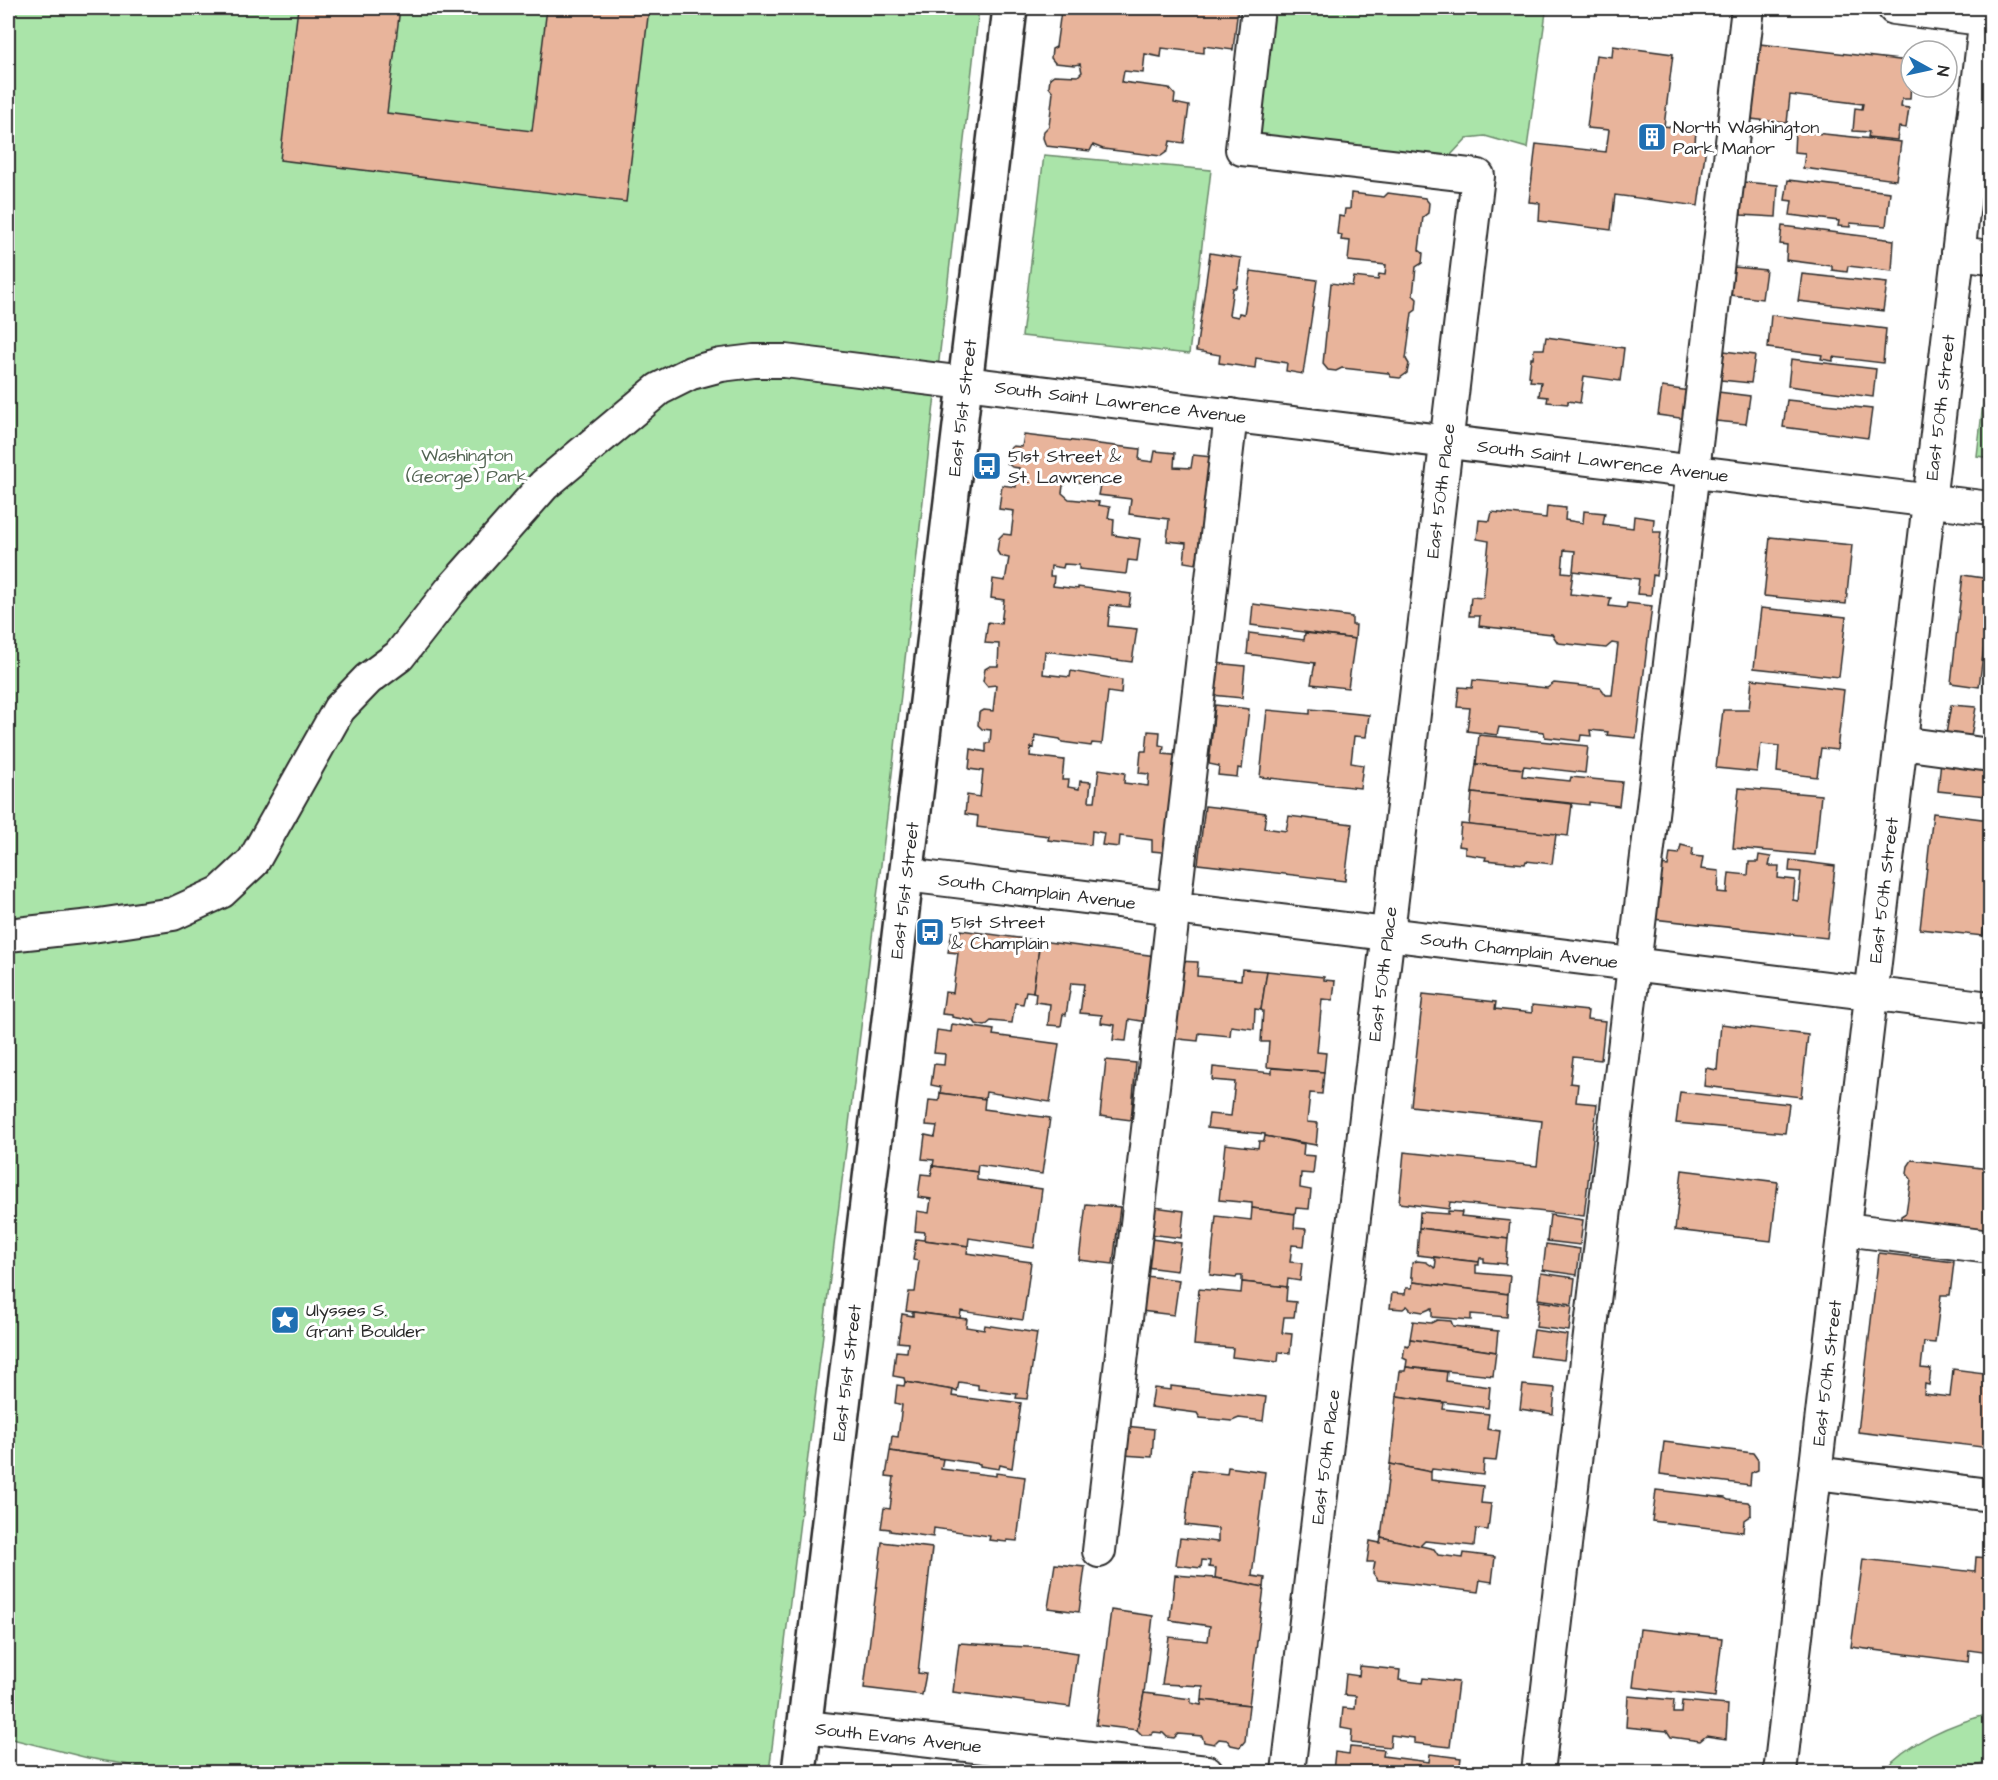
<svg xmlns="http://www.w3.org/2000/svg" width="1998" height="1780" font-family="'Architects Daughter',sans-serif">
<rect width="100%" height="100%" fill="#fff"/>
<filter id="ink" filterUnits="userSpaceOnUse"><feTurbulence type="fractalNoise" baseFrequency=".0167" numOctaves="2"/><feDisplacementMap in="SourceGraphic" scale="12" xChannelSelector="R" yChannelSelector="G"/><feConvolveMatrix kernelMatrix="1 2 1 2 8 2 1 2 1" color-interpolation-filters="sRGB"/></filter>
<g filter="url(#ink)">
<g fill="#aae4a9" stroke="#6a886a" stroke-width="1.5">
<polygon points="8,8 979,8 889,800 769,1772 171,1772 88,1758 8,1738"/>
<polygon points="1273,8 1509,8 1546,12 1527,148 1485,136 1467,138 1450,156 1258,139"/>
<polygon points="1044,155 1211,170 1189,354 1022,336"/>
<polygon points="1990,341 1990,458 1977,456"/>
<path d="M1990,1714v48l-20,5 -10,5h-78c26,-30 70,-49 108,-58z"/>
</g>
<g fill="#e8b49b" stroke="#2b2b2b" stroke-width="1.5">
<polygon points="298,8 400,8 387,113 532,131 547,8 649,8 626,202 280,160"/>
<polygon points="1059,8 1238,8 1233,50 1204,46 1204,53 1162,48 1161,57 1145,54 1143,73 1124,71 1122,82 1169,88 1175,95 1174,103 1189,106 1184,143 1170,141 1168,151 1161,156 1103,149 1093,145 1090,151 1046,146 1043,138 1044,131 1049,126 1053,92 1049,87 1050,78 1054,75 1078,76 1082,72 1080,64 1075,65 1055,63 1051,58 1052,49 1056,47 1061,11"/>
<polygon points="1751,43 1908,61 1906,78 1911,79 1910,99 1902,99 1901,107 1909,108 1906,128 1899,127 1897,140 1868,137 1869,132 1853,131 1855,108 1862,109 1863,104 1790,95 1787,123 1742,118"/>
<polygon points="1613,46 1673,54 1664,126 1696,130 1695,144 1706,146 1698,206 1615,195 1611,230 1539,221 1540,203 1529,202 1536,144 1606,152 1609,130 1587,128 1596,55 1612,57"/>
<polygon points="1795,131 1901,142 1896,180 1803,168 1805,153 1794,152"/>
<polygon points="1788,180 1890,192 1886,226 1850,223 1850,227 1838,226 1839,221 1790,215 1792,201 1785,200"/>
<polygon points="1743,182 1778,185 1776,217 1741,215"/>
<polygon points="1351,193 1384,197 1388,193 1425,198 1429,203 1428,213 1423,217 1419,250 1423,253 1422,263 1416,267 1413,295 1417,299 1416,310 1412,313 1406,359 1409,364 1407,373 1400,378 1391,377 1388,373 1342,368 1336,371 1328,370 1323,364 1331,283 1352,286 1354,277 1378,280 1379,274 1385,275 1386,265 1348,261 1350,241 1341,240 1342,235 1337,234 1339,216 1344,217 1345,209 1350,209"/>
<polygon points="1782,226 1894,240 1892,271 1848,266 1847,272 1832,270 1832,266 1786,260 1787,245 1780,244"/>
<polygon points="1210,253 1241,258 1237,288 1233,288 1229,315 1238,317 1239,313 1244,314 1251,271 1317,280 1303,374 1286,371 1287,363 1256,358 1255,368 1219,363 1220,355 1196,351"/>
<polygon points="1734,267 1766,270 1762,299 1731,295"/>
<polygon points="1802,274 1887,283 1883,311 1798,301"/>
<polygon points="1771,315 1886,329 1883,363 1833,357 1833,361 1821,359 1822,355 1768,348"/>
<polygon points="1546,337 1624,348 1620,381 1584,376 1580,403 1568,401 1568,404 1547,402 1548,397 1539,396 1541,382 1530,381 1531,377 1529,376 1531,358 1533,358 1534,349 1544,349"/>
<polygon points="1724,351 1755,355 1751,383 1721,380"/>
<polygon points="1791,359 1876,369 1873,397 1788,386"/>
<polygon points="1662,387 1690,391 1687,419 1658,415"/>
<polygon points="1718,392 1750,396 1746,424 1716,421"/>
<polygon points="1787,400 1872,409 1868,438 1783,427"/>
<polygon points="1024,435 1140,449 1139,460 1153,462 1155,451 1175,453 1174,467 1191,468 1193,455 1212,457 1206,555 1198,553 1196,564 1184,562 1186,543 1167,541 1169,519 1129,514 1131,499 1098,495 1100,485 1070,481 1063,486 1062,493 1069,499 1099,502 1098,505 1110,507 1108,518 1114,519 1113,535 1140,539 1137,561 1128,560 1126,574 1079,569 1079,565 1064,564 1063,568 1051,566 1050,576 1054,576 1053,586 1078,589 1078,587 1131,594 1129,607 1110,605 1108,626 1137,629 1132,662 1045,651 1043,674 1070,677 1071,671 1122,680 1121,694 1108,692 1102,744 1092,743 1091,746 1062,742 1060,739 1035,735 1034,748 1031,747 1030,756 1064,760 1062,780 1069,780 1068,787 1079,789 1080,781 1091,782 1089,801 1095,801 1099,769 1125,773 1124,783 1148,786 1149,774 1139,773 1141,751 1146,751 1148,731 1160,732 1159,745 1164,746 1163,754 1183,756 1171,853 1152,851 1152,840 1120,836 1119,847 1102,845 1104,833 1092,831 1091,845 1048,840 1049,836 977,827 978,816 965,814 967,795 980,797 983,771 969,769 971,749 986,752 986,743 990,743 991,730 982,729 978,725 979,713 984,710 993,711 996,685 987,686 983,681 985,669 990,666 998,666 999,644 985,643 988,622 1001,624 1004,600 991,598 993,579 1005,581 1009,558 1000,556 997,551 999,538 1003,534 1011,535 1014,511 999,509 1002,485 1016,487 1019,468 1012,467 1007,463 1008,450 1013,446 1022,447"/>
<polygon points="1547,506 1566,508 1565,520 1583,523 1584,511 1605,513 1603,524 1633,528 1634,516 1654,519 1653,532 1661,532 1656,576 1653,575 1651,595 1637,594 1639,579 1573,571 1575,551 1564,550 1562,572 1573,573 1570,594 1611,598 1609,606 1626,608 1627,603 1652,606 1636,738 1607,735 1608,732 1590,730 1591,736 1581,735 1580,741 1545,737 1544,732 1499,727 1497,735 1467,731 1470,708 1457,707 1459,687 1472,688 1473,680 1547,688 1554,683 1601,688 1606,695 1612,695 1618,644 1612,643 1606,648 1558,643 1552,634 1479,626 1480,616 1469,616 1471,597 1483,598 1489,541 1477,539 1479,520 1490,521 1492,512 1546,518"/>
<polygon points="1770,537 1852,545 1846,604 1764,596"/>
<polygon points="1963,575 1990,579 1990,597 1979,687 1951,683"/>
<polygon points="1253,604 1352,617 1352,625 1356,625 1355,639 1251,625"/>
<polygon points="1761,608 1846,617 1839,677 1754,668"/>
<polygon points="1249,633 1304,640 1305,633 1355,639 1348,688 1311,684 1315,663 1247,654"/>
<polygon points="1215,663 1245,666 1242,698 1212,695"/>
<polygon points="1752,679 1844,690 1837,750 1821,748 1817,777 1777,772 1779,746 1761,744 1757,772 1716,768 1723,710 1749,710"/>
<polygon points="1215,705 1249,709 1242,769 1238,768 1237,777 1218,775 1219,766 1209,764"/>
<polygon points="1951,705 1976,707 1971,737 1946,734"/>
<polygon points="1310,709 1369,715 1366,737 1354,736 1351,763 1363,765 1360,788 1260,777 1267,710 1310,714"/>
<polygon points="1987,710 1990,710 1990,740 1983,739"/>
<polygon points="1479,735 1588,746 1585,773 1524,766 1523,769 1476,764"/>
<polygon points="1941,760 1990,766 1986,796 1938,791"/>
<polygon points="1476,764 1523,769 1522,776 1570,781 1571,777 1622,782 1619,806 1589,802 1589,805 1472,793"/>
<polygon points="1739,788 1821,795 1815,855 1733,848"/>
<polygon points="1472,793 1572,804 1568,836 1469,825"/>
<polygon points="1205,806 1266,813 1264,828 1286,831 1289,816 1352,824 1345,881 1198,864"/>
<polygon points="1933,813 1990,820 1990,870 1983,936 1920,929"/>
<polygon points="1461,824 1556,834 1552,864 1526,861 1525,864 1485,860 1486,857 1465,854 1465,847 1459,846"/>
<polygon points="1681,845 1693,848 1692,856 1703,857 1701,869 1719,871 1718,892 1727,893 1729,873 1748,875 1749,862 1758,862 1759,855 1771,857 1769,866 1779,866 1778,878 1795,880 1793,900 1798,901 1801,872 1789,871 1790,860 1835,866 1827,938 1644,918 1651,864 1668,866 1670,853 1679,854"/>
<polygon points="961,930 1040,941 1033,992 1026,991 1023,1004 1015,1003 1012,1023 991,1021 985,1026 976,1024 974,1021 952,1017 952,1015 942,1014 945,992 953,993 958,953 948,952 952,932 960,933"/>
<polygon points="1040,941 1156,956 1147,1022 1129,1019 1126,1041 1113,1040 1115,1025 1101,1023 1102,1015 1080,1013 1084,984 1071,983 1066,1015 1063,1014 1061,1026 1048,1025 1050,1004 1035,1002 1036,993 1033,992"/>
<polygon points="1176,961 1198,962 1197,976 1241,980 1242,969 1267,971 1261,1010 1255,1009 1254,1029 1231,1026 1230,1036 1199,1033 1198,1041 1169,1038"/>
<polygon points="1267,971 1324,977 1324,980 1335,981 1333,1000 1322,999 1317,1052 1326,1053 1324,1072 1267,1067 1269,1042 1261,1042 1263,1011 1261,1010"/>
<polygon points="1423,994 1496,1002 1495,1009 1532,1013 1532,1005 1588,1011 1587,1019 1605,1021 1601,1060 1573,1057 1570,1083 1578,1084 1576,1102 1597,1104 1584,1216 1450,1202 1449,1209 1399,1203 1404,1152 1537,1166 1542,1121 1411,1106"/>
<polygon points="952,1024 994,1030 993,1035 1059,1044 1050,1102 986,1092 985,1099 940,1093 941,1087 931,1085 934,1064 944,1065 945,1054 934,1053 937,1030 951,1032"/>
<polygon points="1721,1024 1808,1035 1801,1097 1704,1086 1706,1068 1717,1070"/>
<polygon points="1106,1060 1136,1063 1131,1120 1100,1116"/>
<polygon points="1213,1067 1272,1073 1272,1068 1324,1072 1322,1094 1310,1093 1307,1122 1318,1123 1316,1145 1265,1136 1265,1134 1207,1128 1209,1114 1231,1116 1235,1082 1212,1080"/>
<polygon points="1680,1092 1789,1104 1785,1133 1676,1123"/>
<polygon points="940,1093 985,1099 984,1109 1050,1118 1042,1174 978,1165 977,1172 933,1166 934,1160 922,1159 925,1135 935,1137 937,1126 926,1125 929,1100 939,1101"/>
<polygon points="1265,1136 1304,1144 1303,1155 1315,1156 1313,1174 1301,1173 1300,1188 1311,1190 1309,1209 1296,1208 1295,1214 1252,1208 1252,1203 1219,1200 1225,1144 1258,1148 1259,1141 1264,1141"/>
<polygon points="1912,1160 1990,1169 1990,1242 1900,1226 1901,1216 1906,1213 1911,1179 1907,1174 1908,1166"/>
<polygon points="933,1166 977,1172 977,1180 1042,1189 1034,1248 969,1238 968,1246 924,1240 925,1232 915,1231 917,1211 929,1213 931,1199 918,1197 921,1174 931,1175"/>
<polygon points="1682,1170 1778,1182 1771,1241 1675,1230"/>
<polygon points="1086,1204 1120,1207 1113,1264 1079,1260"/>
<polygon points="1154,1207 1184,1211 1181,1238 1150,1234"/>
<polygon points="1252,1208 1295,1214 1294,1228 1306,1229 1304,1246 1292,1245 1290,1262 1302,1263 1300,1281 1288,1279 1287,1287 1242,1282 1242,1276 1237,1276 1236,1278 1210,1275 1216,1216 1251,1220"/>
<polygon points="1448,1211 1462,1212 1461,1216 1510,1221 1508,1239 1419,1228 1420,1212 1448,1214"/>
<polygon points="1550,1215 1583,1220 1580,1245 1547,1241"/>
<polygon points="1419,1228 1508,1239 1506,1264 1484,1262 1484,1258 1480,1258 1479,1262 1417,1255"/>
<polygon points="916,1239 968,1246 967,1253 1031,1262 1023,1320 961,1311 960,1318 906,1311 909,1292 915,1292 919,1261 913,1260"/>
<polygon points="1151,1239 1181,1243 1177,1271 1146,1267"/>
<polygon points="1546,1244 1580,1249 1577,1275 1543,1270"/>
<polygon points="1879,1253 1954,1262 1950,1295 1941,1295 1935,1343 1924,1342 1921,1368 1931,1369 1929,1385 1925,1384 1924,1394 1950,1397 1953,1369 1984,1373 1985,1361 1990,1361 1990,1448 1858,1432"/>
<polygon points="1432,1257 1479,1262 1479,1265 1476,1265 1476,1273 1510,1276 1508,1294 1413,1282 1413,1277 1411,1277 1412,1263 1417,1261 1426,1262 1435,1268 1436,1261"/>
<polygon points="1541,1273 1575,1278 1572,1304 1538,1299"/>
<polygon points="1145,1276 1179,1280 1174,1315 1141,1311"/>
<polygon points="1242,1282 1287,1287 1286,1301 1296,1302 1294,1317 1284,1317 1282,1333 1292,1334 1290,1353 1279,1352 1278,1362 1232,1357 1233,1348 1194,1345 1199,1289 1241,1293"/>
<polygon points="1413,1282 1508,1294 1507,1317 1471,1314 1471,1320 1432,1317 1432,1308 1423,1312 1411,1310 1407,1306 1403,1309 1390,1308 1392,1293 1405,1294 1406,1288 1412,1288"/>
<polygon points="1539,1301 1572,1306 1569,1331 1536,1327"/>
<polygon points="913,1312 967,1319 966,1327 984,1330 985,1325 1037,1333 1027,1399 1016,1398 1017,1394 978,1389 978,1385 959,1382 957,1392 953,1390 905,1382 904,1378 893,1376 896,1351 907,1352 908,1343 898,1342 902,1314 913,1316"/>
<polygon points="1437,1320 1451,1321 1453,1326 1498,1331 1496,1352 1410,1339 1413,1321 1431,1323"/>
<polygon points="1534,1330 1567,1335 1564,1360 1530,1356"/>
<polygon points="1410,1339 1496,1352 1493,1376 1406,1367 1407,1360 1403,1358 1405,1345 1409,1346"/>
<polygon points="1406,1367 1447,1372 1446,1381 1490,1387 1488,1408 1397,1396 1400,1371 1405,1371"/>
<polygon points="905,1382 953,1390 952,1396 989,1401 990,1399 1021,1403 1012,1468 1000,1465 999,1469 980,1466 980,1464 890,1451 892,1436 898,1437 902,1405 895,1403 897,1385 904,1386"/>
<polygon points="1523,1385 1555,1388 1553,1414 1520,1409"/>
<polygon points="1171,1386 1266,1397 1263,1421 1239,1418 1232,1421 1200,1418 1197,1413 1151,1407 1154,1388 1171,1390"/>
<polygon points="1397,1396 1444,1403 1443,1409 1489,1414 1487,1429 1500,1431 1496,1461 1484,1460 1483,1475 1432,1469 1431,1472 1390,1464"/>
<polygon points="1125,1426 1154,1429 1152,1457 1123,1455"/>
<polygon points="1664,1442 1753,1453 1758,1460 1758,1470 1751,1473 1750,1485 1660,1474"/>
<polygon points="890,1451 943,1459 941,1469 996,1476 996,1473 1025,1477 1017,1541 1007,1540 1007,1542 989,1540 990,1536 934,1528 933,1537 890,1531 890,1529 881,1528 884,1508 890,1509 894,1477 886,1476"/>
<polygon points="1390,1464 1431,1472 1431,1480 1483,1486 1481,1503 1491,1504 1488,1530 1476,1529 1474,1546 1425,1541 1420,1546 1381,1537"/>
<polygon points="1228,1467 1265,1472 1252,1576 1265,1578 1264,1587 1215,1578 1216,1568 1209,1567 1210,1561 1202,1560 1201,1568 1176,1565 1180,1538 1218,1542 1218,1529 1185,1525 1192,1470 1227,1474"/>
<polygon points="1656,1490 1725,1498 1728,1500 1748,1502 1751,1506 1751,1515 1744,1520 1743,1532 1652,1521"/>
<polygon points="1381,1537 1434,1549 1438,1555 1463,1558 1464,1553 1495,1557 1492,1582 1480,1580 1478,1592 1378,1580 1373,1573 1375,1562 1367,1562 1370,1541 1380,1543"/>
<polygon points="882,1542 932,1548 918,1673 926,1674 922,1695 864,1688"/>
<polygon points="1976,1557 1990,1558 1990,1653 1969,1650 1968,1662 1851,1647 1863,1559 1975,1572"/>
<polygon points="1055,1564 1085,1567 1079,1612 1048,1608"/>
<polygon points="1175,1575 1215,1578 1264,1587 1249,1705 1202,1700 1203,1686 1162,1684 1169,1637 1208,1641 1210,1626 1170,1620"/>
<polygon points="1111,1610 1153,1616 1144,1693 1137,1730 1096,1725"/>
<polygon points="1640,1629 1722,1638 1715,1697 1633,1687"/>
<polygon points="959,1643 1044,1648 1077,1653 1070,1707 953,1692"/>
<polygon points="1360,1666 1400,1670 1399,1680 1422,1683 1423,1678 1458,1682 1450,1747 1414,1743 1414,1738 1391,1735 1390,1747 1351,1743 1352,1730 1341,1728 1343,1708 1355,1709 1356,1696 1344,1695 1346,1674 1359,1676"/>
<polygon points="1144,1693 1191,1699 1191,1703 1201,1705 1202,1700 1249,1705 1245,1741 1240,1747 1231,1745 1227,1740 1219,1739 1214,1744 1204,1742 1202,1736 1178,1734 1174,1738 1167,1737 1163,1733 1154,1732 1151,1735 1142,1735 1137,1730"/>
<polygon points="1628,1696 1674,1700 1673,1713 1681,1713 1682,1701 1728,1705 1726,1739 1706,1736 1700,1741 1671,1737 1667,1731 1626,1727"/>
<polygon points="1350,1747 1384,1750 1383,1756 1429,1762 1430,1754 1461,1758 1459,1772 1333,1771 1335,1752 1349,1754"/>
</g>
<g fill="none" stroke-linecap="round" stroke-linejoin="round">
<g stroke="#2b2b2b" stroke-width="36">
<g id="minor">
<polyline points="1258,8 1242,149 1478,176 1288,1772"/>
<polyline points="1894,8 1990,20"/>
<polyline points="1958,253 1990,257"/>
<polyline points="1901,743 1990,755"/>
<path id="s1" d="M906,875l1084,133"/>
<path id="s2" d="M8,935l84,-9 81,-12 48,-22 32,-30 86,-153 29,-30 31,-23 51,-65 94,-106 115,-96 32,-16 30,-8 33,-4h31l1205,147"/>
<polyline points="1844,1229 1990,1247"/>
<polyline points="1816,1473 1990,1495"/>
<polyline points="1099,1551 1231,415"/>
<path id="s3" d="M805,1727l402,45"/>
<polyline points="1538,1772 1748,8"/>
<path id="s4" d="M1780,1772l207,-1764"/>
</g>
</g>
<g stroke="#2b2b2b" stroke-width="38">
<g id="major">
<path id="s5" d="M799,1772l211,-1764"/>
</g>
</g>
<use href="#minor" stroke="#fff" stroke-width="32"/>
<use href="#major" stroke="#fff" stroke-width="33"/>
</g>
</g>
<defs>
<g id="building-square" transform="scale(1.5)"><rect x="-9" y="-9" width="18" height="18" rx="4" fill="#1f6fb2" stroke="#fff"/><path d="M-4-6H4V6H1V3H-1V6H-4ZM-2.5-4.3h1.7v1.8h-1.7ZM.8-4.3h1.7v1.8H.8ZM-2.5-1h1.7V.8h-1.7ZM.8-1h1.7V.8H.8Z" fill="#fff"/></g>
<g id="bus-square" transform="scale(1.5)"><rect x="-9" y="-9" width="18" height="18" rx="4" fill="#1f6fb2" stroke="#fff"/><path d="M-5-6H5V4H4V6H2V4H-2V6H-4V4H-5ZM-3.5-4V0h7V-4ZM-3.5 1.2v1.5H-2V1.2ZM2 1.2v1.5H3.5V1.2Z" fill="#fff"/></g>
<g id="sight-square" transform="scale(1.5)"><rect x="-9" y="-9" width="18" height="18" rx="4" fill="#1f6fb2" stroke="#fff"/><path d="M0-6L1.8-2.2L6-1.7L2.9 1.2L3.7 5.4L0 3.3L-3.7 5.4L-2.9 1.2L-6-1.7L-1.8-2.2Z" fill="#fff"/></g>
</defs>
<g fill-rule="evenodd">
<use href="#building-square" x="1652" y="137"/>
<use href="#bus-square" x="987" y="466"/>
<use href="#bus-square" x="930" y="932"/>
<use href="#sight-square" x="285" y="1320"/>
</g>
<g text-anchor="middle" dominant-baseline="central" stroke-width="6" stroke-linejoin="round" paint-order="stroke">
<g font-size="18" fill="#2b2b2b" stroke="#fff" text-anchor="start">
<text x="1673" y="127">North Washington<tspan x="1673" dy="21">Park Manor</tspan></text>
<text x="1008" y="456">51st Street &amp;<tspan x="1008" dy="21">St. Lawrence</tspan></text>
<text x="951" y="922">51st Street<tspan x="951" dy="21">&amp; Champlain</tspan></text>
<text x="306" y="1310">Ulysses S.<tspan x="306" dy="21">Grant Boulder</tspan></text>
</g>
<g font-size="18" fill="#2b2b2b" stroke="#fff">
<text stroke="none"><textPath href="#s2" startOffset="1362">South Saint Lawrence Avenue</textPath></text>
<text stroke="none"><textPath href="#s5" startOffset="1374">East 51st Street</textPath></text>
<text stroke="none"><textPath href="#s4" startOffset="1374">East 50th Street</textPath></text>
<text stroke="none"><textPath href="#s2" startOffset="1848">South Saint Lawrence Avenue</textPath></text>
<text transform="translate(1441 491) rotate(-83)">East 50th Place</text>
<text stroke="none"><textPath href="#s5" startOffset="888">East 51st Street</textPath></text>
<text stroke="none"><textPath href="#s4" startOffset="888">East 50th Street</textPath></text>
<text stroke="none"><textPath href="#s1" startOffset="132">South Champlain Avenue</textPath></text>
<text stroke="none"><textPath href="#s1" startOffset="618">South Champlain Avenue</textPath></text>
<text transform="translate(1383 974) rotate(-83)">East 50th Place</text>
<text stroke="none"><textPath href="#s5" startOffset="402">East 51st Street</textPath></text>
<text stroke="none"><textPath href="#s4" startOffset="402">East 50th Street</textPath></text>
<text transform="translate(1326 1457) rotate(-83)">East 50th Place</text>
<text stroke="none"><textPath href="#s3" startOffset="94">South Evans Avenue</textPath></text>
</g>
<g font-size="18" fill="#516251" stroke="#fff">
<text x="467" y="455">Washington<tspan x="467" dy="21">(George) Park</tspan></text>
</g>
</g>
<rect width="1998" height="1780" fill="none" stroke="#fff" stroke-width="30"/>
<rect x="15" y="15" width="1968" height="1750" fill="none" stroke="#2b2b2b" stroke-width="2" filter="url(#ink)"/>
<g transform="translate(1929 69) rotate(98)"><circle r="28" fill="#ffffff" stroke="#aaaaaa" stroke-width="1.5"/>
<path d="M0-4.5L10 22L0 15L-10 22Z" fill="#1f6fb2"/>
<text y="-9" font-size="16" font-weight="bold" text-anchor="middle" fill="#2b2b2b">N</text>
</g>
</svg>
